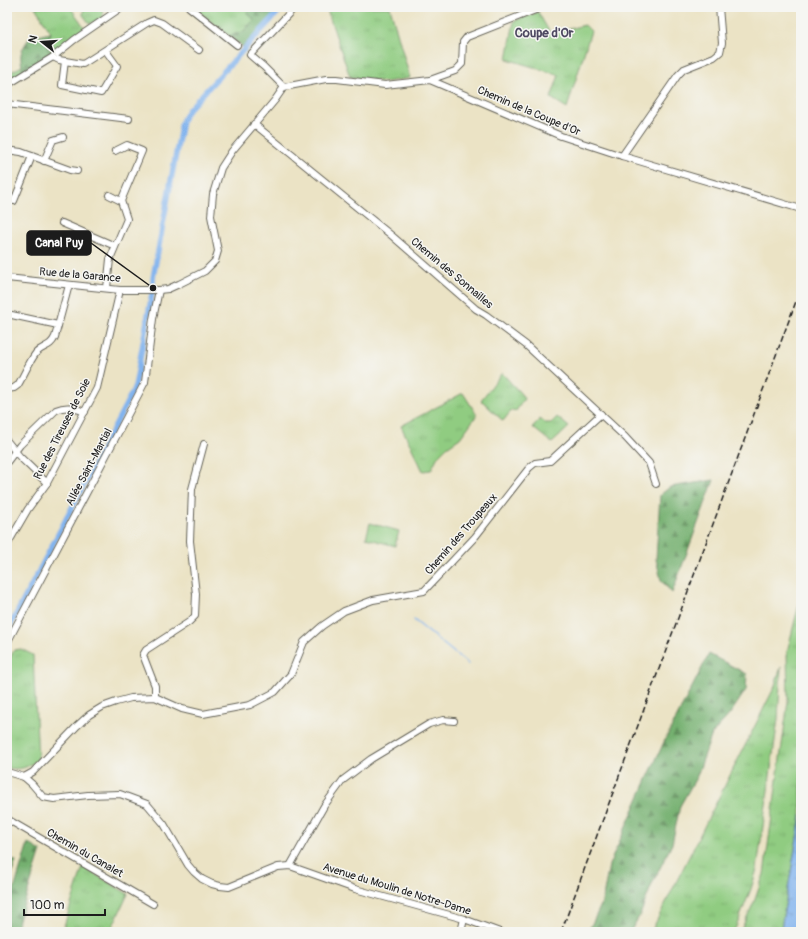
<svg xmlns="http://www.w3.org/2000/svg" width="808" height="939" font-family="Pangolin,sans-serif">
<defs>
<pattern id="grass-tufts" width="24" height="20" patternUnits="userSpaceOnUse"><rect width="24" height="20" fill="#90cc81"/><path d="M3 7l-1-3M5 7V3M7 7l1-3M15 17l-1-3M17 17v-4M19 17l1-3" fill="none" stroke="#7caf6f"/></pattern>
<pattern id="forest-firs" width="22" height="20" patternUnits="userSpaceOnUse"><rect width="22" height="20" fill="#74b06f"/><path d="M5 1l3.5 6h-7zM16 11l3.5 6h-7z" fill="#5e8e5a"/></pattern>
<pattern id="water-ripples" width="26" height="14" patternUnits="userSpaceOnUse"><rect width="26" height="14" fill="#82b4ee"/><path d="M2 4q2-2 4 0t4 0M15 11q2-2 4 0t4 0" fill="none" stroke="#709acc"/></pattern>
</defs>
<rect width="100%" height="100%" fill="#f6f6f2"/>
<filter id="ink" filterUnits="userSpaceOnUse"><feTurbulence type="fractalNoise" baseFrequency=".025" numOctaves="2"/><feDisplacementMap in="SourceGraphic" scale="8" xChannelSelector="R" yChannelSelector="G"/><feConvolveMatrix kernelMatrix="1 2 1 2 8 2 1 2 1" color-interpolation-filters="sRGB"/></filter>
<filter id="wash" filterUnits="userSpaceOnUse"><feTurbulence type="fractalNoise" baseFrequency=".012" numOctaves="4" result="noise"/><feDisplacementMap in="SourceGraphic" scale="16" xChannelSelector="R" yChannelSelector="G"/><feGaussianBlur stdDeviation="0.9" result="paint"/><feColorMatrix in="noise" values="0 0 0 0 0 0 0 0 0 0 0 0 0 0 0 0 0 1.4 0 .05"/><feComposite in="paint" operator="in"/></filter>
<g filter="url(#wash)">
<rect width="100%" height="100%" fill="#ebe3c5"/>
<g fill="url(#grass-tufts)" stroke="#56744e">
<polygon points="35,7 70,7 85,28 53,53 48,50 47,42 51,33"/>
<polygon points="84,7 102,7 103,17 90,24 83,15"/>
<polygon points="193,7 248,7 247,13 253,18 254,20 243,32 229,36"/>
<polygon points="326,7 390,7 410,78 386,82 350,77"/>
<polygon points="538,12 550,33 585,25 591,31 567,108 551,98 559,75 507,59 514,21"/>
<polygon points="22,66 23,71 7,81 7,74"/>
<polygon points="502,373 522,395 524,399 516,411 512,410 503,421 481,400"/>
<polygon points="463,393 477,415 460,438 447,447 438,456 431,470 423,471 401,426"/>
<polygon points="557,417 569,427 552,443 532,427 540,419 545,423 551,423"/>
<polygon points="801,596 801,815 782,923 781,932 740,932 754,902 764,874 788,701 787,652"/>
<path d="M21,649l12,6 5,104c-10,9 -17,11 -31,9v-104l7,-14z"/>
<polygon points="781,667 778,719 757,869 751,889 736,927 733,932 651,932 774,688"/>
<polygon points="83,867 128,894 110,932 62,932"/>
</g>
<g fill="url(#forest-firs)" stroke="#486646">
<polygon points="248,7 254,7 262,13 267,13 273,7 281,7 243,47 229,36 243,32 254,20 253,18 247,13"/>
<path d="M51,33l-4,9 1,8 5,3 -30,18c-4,-18 -3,-19 7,-34z"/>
<polygon points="714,480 672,593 661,580 656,559 660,495 670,487"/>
<polygon points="709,654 747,674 746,690 730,714 712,734 697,776 680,806 672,844 652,884 640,915 630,932 588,932 602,903 609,865 640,795 663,744"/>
<polygon points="28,843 41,851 15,932 7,932 7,913"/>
<polygon points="7,858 16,861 7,887"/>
</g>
<polygon fill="#90cc81" stroke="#56744e" points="370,523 399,531 395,546 366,538"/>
<polygon fill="url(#water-ripples)" stroke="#4f6885" points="801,815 801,932 781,932 782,923"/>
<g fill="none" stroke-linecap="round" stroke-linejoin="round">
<polyline stroke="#82b4ee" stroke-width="1.5" points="414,620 468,664"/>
<polyline stroke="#82b4ee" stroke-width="5.5" points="7,632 135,387 153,288 153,278 182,121 188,110 283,7"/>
</g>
</g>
<g filter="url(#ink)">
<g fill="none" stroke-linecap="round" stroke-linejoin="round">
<g stroke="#646257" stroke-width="8">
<g id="minor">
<polyline points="189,7 237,45"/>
<polyline points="53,57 59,60 83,64 147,23 154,20 162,23 199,50"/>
<polyline points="65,61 62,85 101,93 117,66 106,51"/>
<polyline points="430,80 455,71 462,64 463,42 467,37 543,7"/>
<polyline points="7,85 53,57 74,40 122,7"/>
<polyline points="284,87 264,67 250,55 295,7"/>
<polyline points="7,104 129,119"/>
<polyline points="254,124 391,235 476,309 486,315 526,345 625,437 649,463 656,484"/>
<polyline points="7,150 21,152 70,170 77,171"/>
<polyline points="115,151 127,145 142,151 121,201"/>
<polyline points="622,156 678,75 684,69 714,57 720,52 722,43 719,7"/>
<polyline points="44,161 53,140 63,137"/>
<polyline points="14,201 32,156"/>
<polyline points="62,223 115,246"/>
<polyline points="7,278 120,290 159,290 168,289 179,284 205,271 215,261 218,251 211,216 213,194 221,168 232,151 275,100 284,87 326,79 337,79 385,85 430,80 561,136 622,156 801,209"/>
<polyline points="107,288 110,259 127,219 121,201 109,195"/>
<polyline points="7,314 58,325"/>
<path d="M7,389l7,-1 4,-3c6,-10 11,-23 18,-32 7,-8 14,-5 19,-16l14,-52"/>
<polyline points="7,441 20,457 47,483"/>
<path d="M7,462l13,-17 36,-35c11,-5 18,-2 29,2"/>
<polyline points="7,545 28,509 47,483 97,388 120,290"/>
<polyline points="7,643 135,401 145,382 153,319 159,290"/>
<polyline points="155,697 155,686 143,655 146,650 189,622 195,616 196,594 190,541 192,489 204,444"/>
<polyline points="7,772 24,777 32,784 43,797 54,799 88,795 120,794 147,804 164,824 188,865 194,872 202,879 212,884 220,886 229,887 278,867 290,866 355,889 464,919 500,932"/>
<polyline points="24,777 33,772 77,726 89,715 102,707 116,702 131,698 155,697 182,709 203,714 250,705 275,692 291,674 304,642 322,626 344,611 373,600 424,591 475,537 529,468 535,463 550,461 601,414"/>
<polyline points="7,819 153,904"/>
<polyline points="290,866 324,806 343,780 371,759 429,724 443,720 454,721"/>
<polyline points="461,932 464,919"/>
</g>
</g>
<use href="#minor" stroke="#fff" stroke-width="6"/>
<polyline stroke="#1c1c1c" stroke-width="1.5" stroke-dasharray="6 3" stroke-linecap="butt" points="561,932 801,288"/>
</g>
</g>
<g text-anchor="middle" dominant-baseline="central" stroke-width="3" stroke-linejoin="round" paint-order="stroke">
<g font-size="11" fill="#1c1c1c" stroke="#f6f6f2">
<text transform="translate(529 111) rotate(23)">Chemin de la Coupe d'Or</text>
<text transform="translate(452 273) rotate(40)">Chemin des Sonnailles</text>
<text transform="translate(80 275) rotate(5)">Rue de la Garance</text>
<text transform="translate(62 429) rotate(-63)">Rue des Tireuses de Soie</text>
<text transform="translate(89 467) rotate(-62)">Allée Saint-Martial</text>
<text transform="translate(461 534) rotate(-49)">Chemin des Troupeaux</text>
<text transform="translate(85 853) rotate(30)">Chemin du Canalet</text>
<text transform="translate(397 889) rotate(17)">Avenue du Moulin de Notre-Dame</text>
</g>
<g font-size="13" font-weight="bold" fill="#4e4961" stroke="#f6f6f2">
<text x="544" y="33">Coupe d'Or</text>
</g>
</g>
<path fill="none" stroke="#1c1c1c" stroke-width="1.5" d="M153 288L91 243"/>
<circle fill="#1c1c1c" stroke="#f6f6f2" stroke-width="1.5" cx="153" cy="288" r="4"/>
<rect fill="#1c1c1c" stroke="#1c1c1c" stroke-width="1.5" x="27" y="231" width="64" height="24" rx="4"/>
<g font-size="12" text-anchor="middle" font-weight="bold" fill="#fff">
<text x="59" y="247">Canal Puy</text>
</g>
<rect width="808" height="939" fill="none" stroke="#f6f6f2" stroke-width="24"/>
<g transform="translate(42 42) rotate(287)" stroke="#f6f6f2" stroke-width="3" paint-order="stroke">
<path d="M0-3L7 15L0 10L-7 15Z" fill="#1c1c1c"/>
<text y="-6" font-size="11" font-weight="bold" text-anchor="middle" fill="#1c1c1c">N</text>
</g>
<path d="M24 909v6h81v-6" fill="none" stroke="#1c1c1c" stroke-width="2"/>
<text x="30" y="909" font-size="12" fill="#1c1c1c" stroke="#f6f6f2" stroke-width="3" paint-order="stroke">100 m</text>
</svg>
